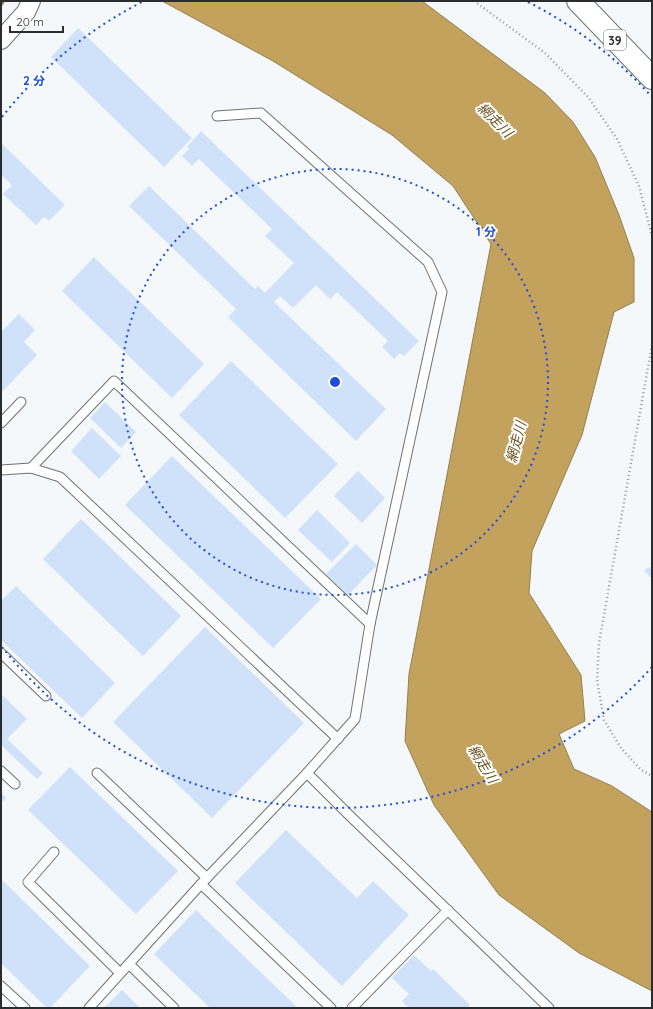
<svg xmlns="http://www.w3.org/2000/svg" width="653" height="1009" font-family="Quicksand,'Noto Sans JP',sans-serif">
<rect width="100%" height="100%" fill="#f5f8fb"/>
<polygon fill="#c3a25e" stroke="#957f4f" points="162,1 422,1 545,93 573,122 595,157 619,215 634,258 634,302 614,312 582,435 532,551 529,593 581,675 585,721 559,734 574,769 612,786 652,812 652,991 579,953 499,895 434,805 405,741 409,674 491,244 453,186 392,135 273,61"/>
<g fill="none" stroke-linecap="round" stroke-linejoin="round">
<polyline stroke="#957f4f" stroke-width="5.5" points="1,3 2,1"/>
</g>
<g fill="#d0e2fa">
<polygon points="78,28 192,138 164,167 51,57"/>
<polygon points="201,131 419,341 404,356 400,353 394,359 382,347 388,341 337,292 330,299 316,285 293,308 280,296 274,302 386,409 356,441 228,317 236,309 129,206 149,186 255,289 258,286 265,293 294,263 265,236 272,229 199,159 192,166 182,156 189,149 187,147"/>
<polygon points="1,143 65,205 49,221 44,217 36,225 3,194 12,185 1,175"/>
<polygon points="94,257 204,364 172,398 62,291"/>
<polygon points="19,314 35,330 24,342 37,355 1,393 1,332"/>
<polygon points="231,361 338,464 285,518 179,415"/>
<polygon points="105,402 136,432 121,448 90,418"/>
<polygon points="92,428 121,456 99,479 71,451"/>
<polygon points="172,456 321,599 273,648 125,505"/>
<polygon points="358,471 385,498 362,523 334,496"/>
<polygon points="317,510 350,543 332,562 298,530"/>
<polygon points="81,519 181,616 143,656 43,559"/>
<polygon points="356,544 377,565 348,595 326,574"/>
<polygon points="649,567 652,570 652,579 644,571"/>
<polygon points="16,586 115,683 82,718 1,640 1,601"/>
<polygon points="205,627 304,723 212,818 113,722"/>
<polygon points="1,694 27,719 7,739 43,773 37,779 1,745"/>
<polygon points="70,767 178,871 136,914 28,810"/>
<polygon points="1,792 6,798 1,803"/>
<polygon points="286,830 357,898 373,881 409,915 342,986 235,883"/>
<polygon points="1,879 90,966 50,1008 47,1008 1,963"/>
<polygon points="196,910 298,1008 210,1008 154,954"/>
<polygon points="414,955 431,971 433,969 470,1005 467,1008 409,1008 402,1001 409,994 392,978"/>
<polygon points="122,990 140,1008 104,1008"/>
</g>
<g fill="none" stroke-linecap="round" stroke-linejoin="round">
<g stroke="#6f7174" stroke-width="11">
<g id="lane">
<polyline points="1,423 21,402"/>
<polyline points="31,468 114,381 370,624"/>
<polyline points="1,470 31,468 60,477 338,739"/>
<polyline points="1,653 46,696"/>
<polyline points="1,771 15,784"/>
<polyline points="97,773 207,878"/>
<polyline points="307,773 348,814 549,1008"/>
<polyline points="54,852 28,882 120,973"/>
<polyline points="201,884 331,1008"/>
<polyline points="129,964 174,1008"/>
<polyline points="1,986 25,1008"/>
<polyline points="89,1008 201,884 307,773 355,719 370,624 442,292 428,262 261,113 217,116"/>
<polyline points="352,1008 448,910"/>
</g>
</g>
<g stroke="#6f7174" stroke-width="20">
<polyline id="street" points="1,40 26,12 31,1"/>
</g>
<g stroke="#6f7174" stroke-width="24">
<polyline id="highway" points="578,1 652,78"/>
</g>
<g stroke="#959799" stroke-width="2.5" stroke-dasharray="1 3" stroke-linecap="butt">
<polyline points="474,1 545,53 588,97 617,139 639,186 652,236"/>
<polyline points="652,345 599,643 597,680 604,720 621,748 640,769 652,776"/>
</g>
<use href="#lane" stroke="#fff" stroke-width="9"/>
<use href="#street" stroke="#fff" stroke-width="18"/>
<use href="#highway" stroke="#fff" stroke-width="22"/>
</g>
<g fill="none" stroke="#1d4ed8" stroke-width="2" stroke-dasharray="2 4">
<circle cx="335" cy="382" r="213"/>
<path d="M652 667A426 426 0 0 1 2 647M2 117A426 426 0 0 1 142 2M528 2A426 426 0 0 1 652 97"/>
</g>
<g text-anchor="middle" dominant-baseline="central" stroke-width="4" stroke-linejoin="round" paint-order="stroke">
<rect fill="#fff" stroke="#6b6b6c" stroke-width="1" x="604" y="30" width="22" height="20" rx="3"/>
<g font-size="12" font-weight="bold" fill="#2b2c2d">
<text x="615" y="40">39</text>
</g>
<g font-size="14" font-style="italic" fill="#69521e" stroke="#fff">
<text transform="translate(495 120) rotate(45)">網走川</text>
<text transform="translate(516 442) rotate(-76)">網走川</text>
<text transform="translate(483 764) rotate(58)">網走川</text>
</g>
</g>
<circle cx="335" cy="382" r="6" fill="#1d4ed8" stroke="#fff" stroke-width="2"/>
<g font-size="12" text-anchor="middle" font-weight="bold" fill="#1d4ed8" stroke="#fff" stroke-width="4" stroke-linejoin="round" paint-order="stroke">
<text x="34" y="85">2 分</text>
<text x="486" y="236">1 分</text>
</g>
<rect width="653" height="1009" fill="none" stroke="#2b2c2d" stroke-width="4"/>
<path d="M10 26v6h53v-6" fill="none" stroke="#2b2c2d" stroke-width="2"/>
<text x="16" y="26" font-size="12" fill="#2b2c2d" stroke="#ffffff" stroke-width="3" paint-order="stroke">20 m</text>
</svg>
